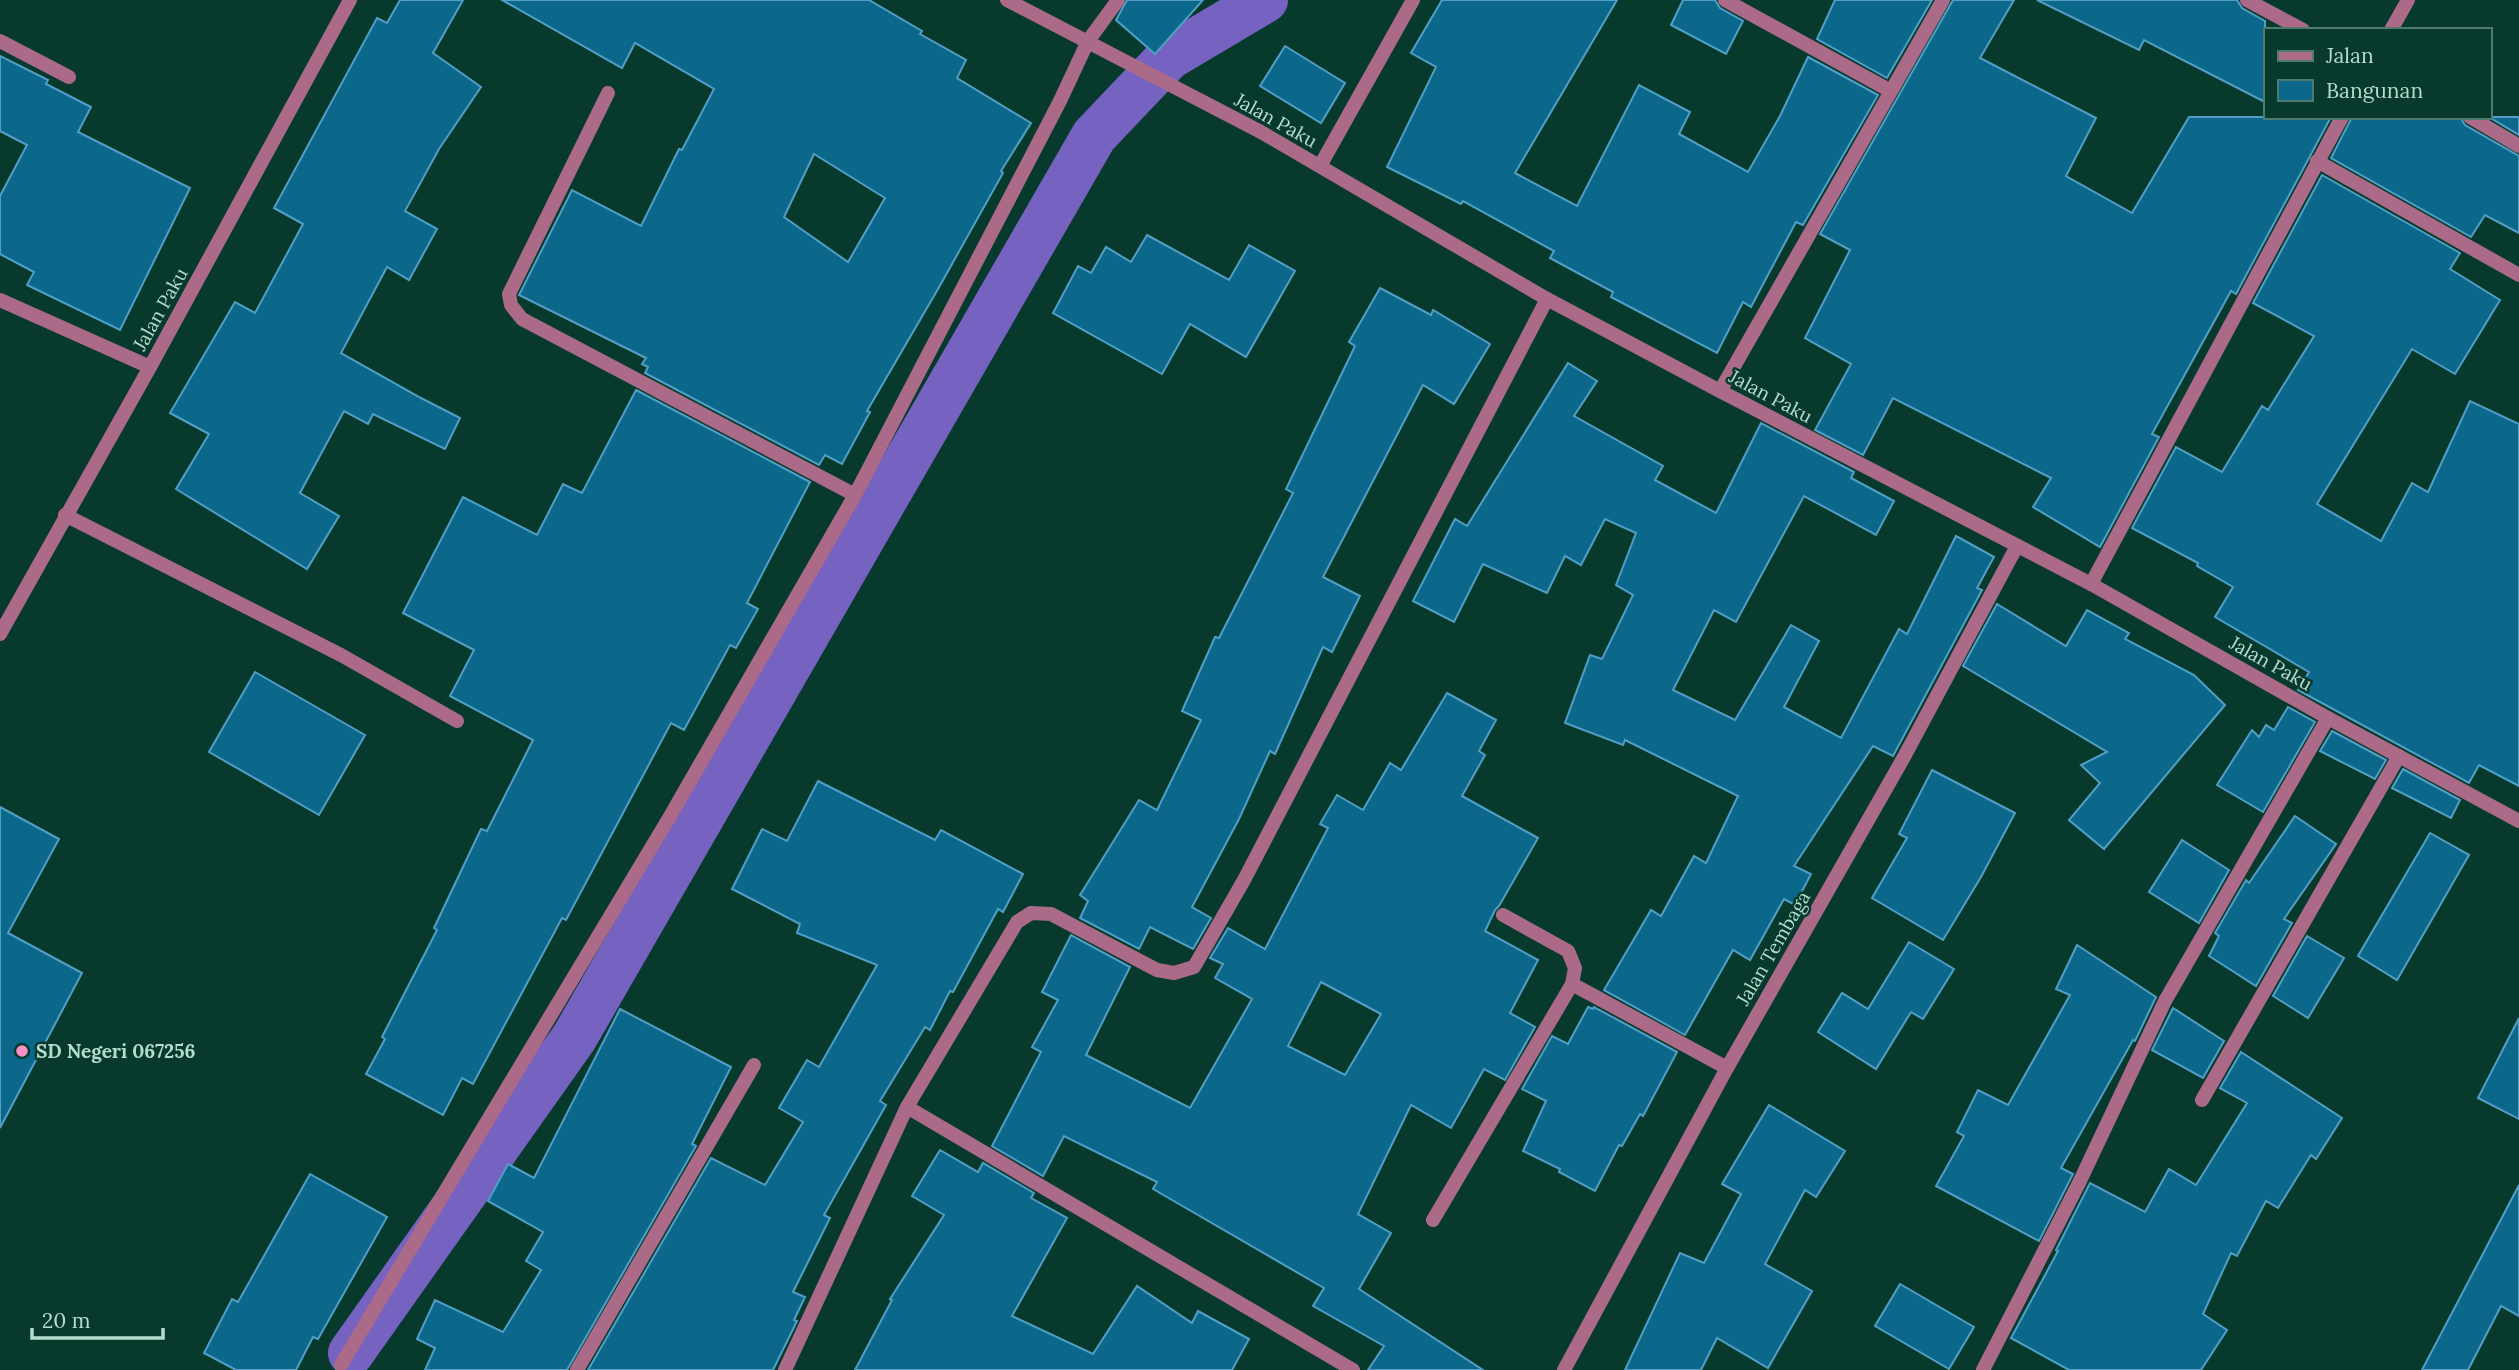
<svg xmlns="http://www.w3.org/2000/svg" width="2519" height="1370" font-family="Lora,serif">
<rect width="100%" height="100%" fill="#073a2d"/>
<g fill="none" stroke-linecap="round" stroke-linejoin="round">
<polyline stroke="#7662c0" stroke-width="46" points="351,1353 574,1038 1094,136 1169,57 1265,0"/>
</g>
<g fill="#0b688b" stroke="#519fc5" stroke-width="2" fill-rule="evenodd">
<polygon points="400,0 463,0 433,53 481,87 439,149 405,211 437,229 409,280 387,267 341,353 421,398 460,418 445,449 373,414 368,424 344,411 300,493 339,516 307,569 176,489 209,434 170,413 235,302 255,313 303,224 274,208 377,18 387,23"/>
<path d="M502,0h367l53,31 -2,3 46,26 -9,18 74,45 -30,48 2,2 -65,116 -71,122 3,1 -28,52 -17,-9 -6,10 -174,-92 3,-6 -6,-3 4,-6 -127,-63 53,-105 69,36 38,-77 3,1 32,-61 -79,-46 -13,25zM814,154l71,44 -37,64 -64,-45z"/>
<polygon points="1127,0 1203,0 1155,54 1116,20"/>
<polygon points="1442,0 1617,0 1515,173 1577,206 1639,85 1690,112 1679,134 1748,172 1780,116 1808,57 1878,95 1803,225 1796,222 1751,307 1743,302 1717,353 1611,297 1613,292 1550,258 1554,251 1463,201 1461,204 1387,167 1436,67 1411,53"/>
<polygon points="1683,0 1715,0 1720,8 1743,21 1726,54 1671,25"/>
<polygon points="1835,0 1932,0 1887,78 1817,39"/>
<polygon points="1953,0 2014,0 1980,58 2096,118 2066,176 2132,213 2189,117 2331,117 2236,294 2231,291 2152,434 2159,437 2100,547 2033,507 2051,478 1893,398 1863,455 1815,430 1851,364 1805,338 1850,250 1820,234"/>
<polygon points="2037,0 2237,0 2242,8 2265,21 2265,102 2144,40 2139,50"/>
<polygon points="1285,46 1345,83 1321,123 1260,86"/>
<polygon points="0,56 48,80 46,84 91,107 78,132 190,188 120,330 27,285 34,272 0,254 0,196 27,145 0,131"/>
<polygon points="2352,117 2460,117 2465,125 2519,156 2519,233 2485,215 2471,237 2331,158"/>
<polygon points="2489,117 2519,117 2519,135"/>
<polygon points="2322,175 2460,253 2450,269 2500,300 2455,374 2412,349 2317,504 2381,541 2412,483 2428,492 2470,401 2519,424 2519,786 2479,765 2469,783 2298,690 2309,672 2215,617 2233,587 2197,566 2198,563 2132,528 2176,447 2222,472 2262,406 2268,410 2314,336 2253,303"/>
<polygon points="1147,235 1229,280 1249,245 1295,271 1246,357 1190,324 1162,374 1053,313 1078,266 1091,273 1106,247 1131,262"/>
<polygon points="1380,288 1431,315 1433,310 1490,344 1454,404 1423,385 1323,577 1360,596 1332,652 1323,647 1275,754 1270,751 1239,819 1192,907 1211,918 1193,949 1150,927 1139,949 1080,918 1088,901 1080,895 1139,800 1157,810 1201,720 1182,711 1215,637 1219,638 1293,493 1286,489 1355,346 1349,342"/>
<polygon points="1568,363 1597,381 1574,416 1663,466 1655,480 1716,513 1761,423 1854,472 1851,478 1894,501 1876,535 1804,496 1736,622 1714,610 1673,690 1735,720 1791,625 1819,641 1784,707 1841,738 1899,629 1907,634 1956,536 1994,557 1977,588 1982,590 1893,756 1873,746 1794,866 1811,874 1795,905 1784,899 1750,960 1733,950 1685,1035 1604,990 1651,910 1661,916 1694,856 1706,863 1738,796 1625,740 1623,745 1565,723 1590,655 1602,659 1633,595 1616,585 1636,533 1605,519 1581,565 1565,556 1547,593 1483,564 1454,622 1413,601 1455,519 1467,526"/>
<polygon points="636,390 810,482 747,603 758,609 736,648 730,645 684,730 671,723 566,920 562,918 473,1084 462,1078 443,1115 366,1074 385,1039 382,1037 437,930 434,928 481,829 487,831 533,740 450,696 474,650 403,613 463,497 537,535 563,484 582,493"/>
<polygon points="1997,604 2066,646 2087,610 2129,633 2125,639 2194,675 2225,705 2104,849 2069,820 2100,783 2081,765 2107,752 1963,666"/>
<polygon points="255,672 365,735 319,815 209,752"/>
<path d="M1447,693l49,27 -17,31 6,4 -23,41 76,42 -39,68 -4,4 -10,21 53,29 -28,53 25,14 -30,53 -21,-11 -33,59 -40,-23 -53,109 33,19 -32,56 124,81h-115l16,-24 -71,-40 11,-18 -171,-99 4,-7 -93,-46 -21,40 -51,-30 49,-94 -9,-5 26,-47 -16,-8 29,-57 59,32 -44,88 104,53 62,-109 -37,-21 8,-14 -13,-6 18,-30 37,21 63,-121 -8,-4 17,-29 26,15 27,-47 11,7zM1321,982l60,32 -36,61 -57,-29z"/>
<polygon points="2288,707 2315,722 2263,812 2217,785 2252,730 2259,737 2266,725 2274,730"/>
<polygon points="2332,731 2386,760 2375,779 2320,751"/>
<polygon points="2403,769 2460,800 2451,818 2392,788"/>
<polygon points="1932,770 2015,813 1981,877 1943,940 1872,898 1907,838 1899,834"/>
<polygon points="818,781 935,840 941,830 1023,874 1003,912 998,909 953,992 950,991 930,1030 925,1027 880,1101 886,1105 824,1215 830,1218 793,1292 805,1297 794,1320 797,1321 773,1370 588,1370 711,1158 765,1185 803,1122 779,1108 807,1060 819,1067 877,965 797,933 800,924 732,889 762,829 787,841"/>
<polygon points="0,807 59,839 8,933 82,973 0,1128"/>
<polygon points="2295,816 2336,844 2284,919 2292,923 2256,986 2209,956 2219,936 2215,933 2246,880 2249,883"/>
<polygon points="2430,833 2469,855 2397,980 2358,956"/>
<polygon points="2182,840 2229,870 2199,923 2149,892"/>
<polygon points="2307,936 2344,958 2308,1018 2273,996"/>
<polygon points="1909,942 1954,969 1923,1019 1911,1012 1876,1069 1818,1032 1842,993 1868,1009"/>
<polygon points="2077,945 2156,997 2135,1041 2133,1040 2061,1168 2073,1174 2039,1241 1936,1186 1964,1136 1957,1132 1978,1090 2008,1105 2070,995 2056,989"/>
<polygon points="1588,1007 1593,1009 1594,1007 1677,1052 1643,1116 1640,1114 1622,1146 1619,1145 1595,1191 1559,1172 1560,1169 1523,1151 1546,1101 1522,1089 1552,1036 1568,1044"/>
<polygon points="2173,1008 2224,1041 2203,1078 2152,1050"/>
<polygon points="620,1009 731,1067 692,1144 696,1146 567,1370 425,1370 435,1348 417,1339 435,1300 503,1332 541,1270 526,1261 543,1232 488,1201 508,1164 534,1178"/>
<polygon points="2519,1018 2519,1119 2478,1098"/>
<polygon points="2241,1052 2342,1118 2316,1159 2311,1155 2278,1208 2266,1201 2237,1256 2231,1253 2203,1314 2227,1330 2201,1370 2069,1370 2011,1338 2058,1251 2056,1250 2090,1183 2145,1212 2169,1169 2196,1185 2247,1103 2220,1088"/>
<polygon points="1769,1105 1845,1151 1816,1197 1805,1190 1765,1264 1812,1291 1768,1368 1717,1338 1701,1370 1625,1370 1680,1253 1704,1263 1741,1194 1722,1184"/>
<polygon points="940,1150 978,1172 983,1163 1034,1193 1031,1198 1067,1218 1012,1316 1093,1354 1137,1286 1192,1323 1198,1311 1249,1339 1232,1370 855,1370 892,1300 890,1299 944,1215 912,1196"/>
<polygon points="310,1174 387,1217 318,1339 313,1337 296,1370 236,1370 204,1353 232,1299 238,1302"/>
<polygon points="2519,1185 2519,1316 2501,1306 2468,1370 2422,1370"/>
<polygon points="1900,1284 1974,1327 1949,1369 1875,1326"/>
</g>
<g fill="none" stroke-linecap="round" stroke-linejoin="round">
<g stroke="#aa6a88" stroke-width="14">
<polyline points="1007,0 1261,132 1547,299 1720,391 2091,584 2328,718 2519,821"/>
<polyline points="1725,0 1889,90"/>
<polyline points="2247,0 2303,30"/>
<polyline points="2391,30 2408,0"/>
<polyline points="0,41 69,77"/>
<polyline points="608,93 509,294 511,305 522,319 855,495"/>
<polyline points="2470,117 2519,146"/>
<polyline points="2317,161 2519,275"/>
<polyline points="1320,166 1413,0"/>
<polyline points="0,300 150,367"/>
<polyline points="1720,391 1943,0"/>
<polyline points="65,515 341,655 457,721"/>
<polyline points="2091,584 2342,117"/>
<polyline points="0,634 150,367 350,0"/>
<polyline points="1572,984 1727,1068"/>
<polyline points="2202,1100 2399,756"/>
<polyline points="907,1107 1353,1370"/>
<polyline points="1433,1220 1572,984 1575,968 1568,951 1503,915"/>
<polyline points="341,1365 669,818 855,495 1060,101 1088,41 1118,0"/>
<polyline points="577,1370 754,1065"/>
<polyline points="785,1370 907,1107 1017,922 1031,913 1051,914 1157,970 1174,973 1194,967 1244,880 1547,299"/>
<polyline points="1564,1370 1727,1068 1904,757 2017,546"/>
<polyline points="1983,1370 2079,1183 2165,1001 2328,718"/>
</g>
</g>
<circle fill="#fc8fc3" stroke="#073a2d" stroke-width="2.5" cx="22" cy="1051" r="7"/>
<g text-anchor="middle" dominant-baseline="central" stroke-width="5" stroke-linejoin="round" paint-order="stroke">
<g font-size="19" fill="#b5ddce" stroke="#073a2d">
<text transform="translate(1276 120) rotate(29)">Jalan Paku</text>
<text transform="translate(160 309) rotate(-61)">Jalan Paku</text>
<text transform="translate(1771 396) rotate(28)">Jalan Paku</text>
<text transform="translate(2271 663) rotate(29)">Jalan Paku</text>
<text transform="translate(1773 948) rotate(-60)">Jalan Tembaga</text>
</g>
<g font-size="19" font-weight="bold" fill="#b5ddce" stroke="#073a2d" text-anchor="start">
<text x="36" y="1051">SD Negeri 067256</text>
</g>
</g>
<rect x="2264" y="28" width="228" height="91" fill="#073a2d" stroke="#4d7b6d" stroke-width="2"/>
<rect x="2278" y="51" width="35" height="10" fill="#aa6a88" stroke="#4d7b6d" stroke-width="2"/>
<text x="2326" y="63" font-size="21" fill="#b5ddce">Jalan</text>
<rect x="2278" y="80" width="35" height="21" fill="#0b688b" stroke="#4d7b6d" stroke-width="2"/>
<text x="2326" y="98" font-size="21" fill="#b5ddce">Bangunan</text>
<path d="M32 1328v10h131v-10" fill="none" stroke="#b5ddce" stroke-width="3.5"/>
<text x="42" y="1328" font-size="21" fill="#b5ddce" stroke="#073a2d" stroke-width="5" paint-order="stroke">20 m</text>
</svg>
